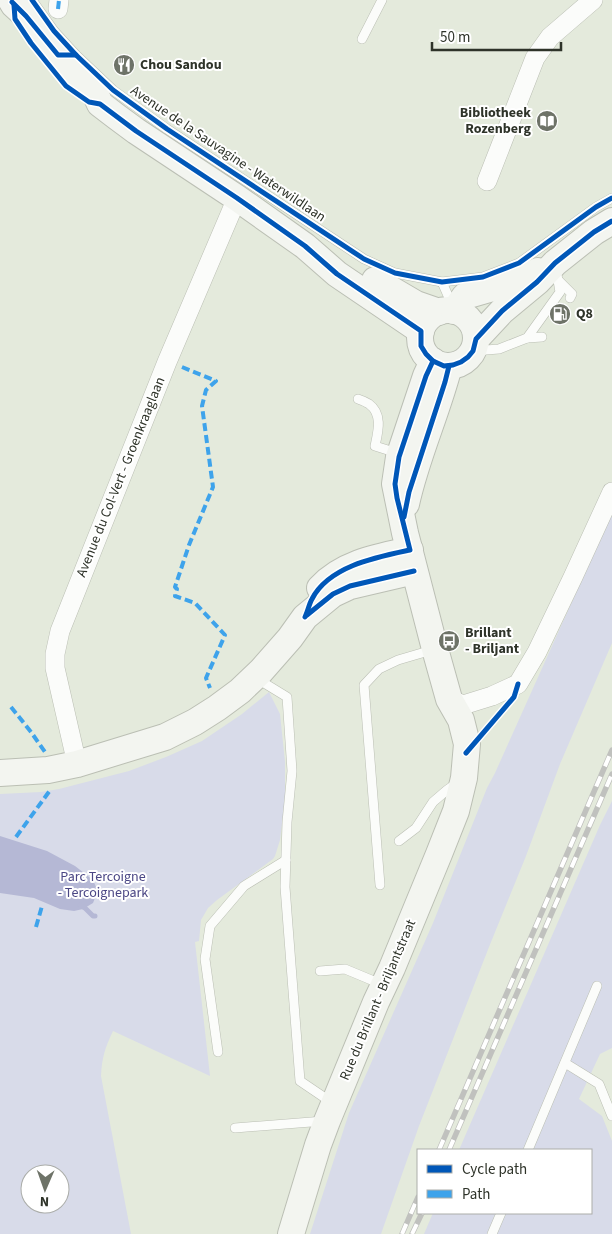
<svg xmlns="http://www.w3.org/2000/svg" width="612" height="1234" font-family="'Source Sans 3',sans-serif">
<rect width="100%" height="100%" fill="#e4eadc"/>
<g fill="#d8dbe9" fill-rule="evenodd">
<polygon points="612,508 612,643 560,764 526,856 489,947 419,1126 381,1234 310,1234 349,1113 433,923 487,788 495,773 583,577"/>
<path d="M269,692l11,22 5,48v37l-5,41 -5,16 -2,3 -56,41 -9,8 -7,12 -2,21 -4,1 15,134 -97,-45c-8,17 -11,26 -12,45l30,158h-131v-440l41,-2 18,-3 70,-18 37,-14 36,-16 40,-27zM30,1174h30v30h-30z"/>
<polygon points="612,801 612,1048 600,1054 579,1099 602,1116 612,1141 612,1234 424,1234 433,1213 591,1213 591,1150 459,1150 600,825"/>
</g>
<polygon fill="#b5b8d5" points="0,836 47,851 75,866 93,880 96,887 97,893 93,903 83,909 74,911 60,909 34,898 0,893"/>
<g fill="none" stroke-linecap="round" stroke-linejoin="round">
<polyline stroke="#b5b8d5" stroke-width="5" points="80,905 85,908 93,916 95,916"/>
<g stroke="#bbbfb4" stroke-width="10">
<g id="lane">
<polyline points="32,0 54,31 76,55 113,90 167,129 364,259 395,273 442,282 483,277 519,263 596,207 612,198"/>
<polyline points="362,39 382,0"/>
<polyline points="559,281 572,294 570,298"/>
<polyline points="442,282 453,307"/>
<polyline points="527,338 542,337"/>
<polyline points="473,351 499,349 527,338 560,292 556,269"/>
<path d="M358,399c3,1 8,3 11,5 14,10 9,28 6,42l22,7"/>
<polyline points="256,678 287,697 292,771 287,822 285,887 300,1081 331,1102"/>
<polyline points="399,841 416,828 433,802 447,790 457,783"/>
<polyline points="380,885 364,685 379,669 398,660 432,650"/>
<polyline points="320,971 345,969 381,984"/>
<polyline points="218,1052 205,959 210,926 244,886 286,860"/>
<polyline points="565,1063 599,1084 612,1116"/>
<polyline points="235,1128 324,1121"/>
<polyline points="528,1150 597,986"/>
<polyline points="492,1234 501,1213"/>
</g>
</g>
<g stroke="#bbbfb4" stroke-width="20">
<g id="street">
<polyline points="58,9 59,0"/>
<polyline points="487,181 535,58 550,37 593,0"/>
<polyline points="449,699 463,705 492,696 518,684 537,652 573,577 612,492"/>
<polyline points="77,764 55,668 55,654 60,631 167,362 237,198"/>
</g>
</g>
<g stroke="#bbbfb4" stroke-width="28">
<g id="secondary">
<polyline points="11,0 14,5 26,16 58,55 95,93 100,104 117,117 136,131 237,198 305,246 337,274 421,331"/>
<polyline points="375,280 416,304 439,312"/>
<circle cx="448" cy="338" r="28"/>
<polyline points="454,311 465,296 520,280 538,271"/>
<polyline points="476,339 502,311 537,282 555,263 594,232 612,221"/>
<path d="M406,504c10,-47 31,-91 43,-138"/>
<path d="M320,588c23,-25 58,-31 90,-38"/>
<polyline points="0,773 48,770 77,764 165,737 195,722 217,708 240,691 261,671 290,638 305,617 333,594 350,586 414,571"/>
<polyline points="291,1234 318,1145 327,1121 376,1002 392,968 439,854 456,811 464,778 467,744 461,720 449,699 435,649 405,533 395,484 399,457 426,376 433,361"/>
</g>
</g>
<use href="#lane" stroke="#fbfcfa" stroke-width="9"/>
<use href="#street" stroke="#fbfcfa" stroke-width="19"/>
<use href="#secondary" stroke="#f3f5f0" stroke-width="26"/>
<g stroke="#c0c1be" stroke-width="5.5">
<g id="rail">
<polyline points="439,1150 612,750"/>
<polyline points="449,1150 612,774"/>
<polyline points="402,1234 418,1197"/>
<polyline points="412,1234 422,1213"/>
</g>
</g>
<use href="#rail" stroke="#fff" stroke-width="4" stroke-dasharray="11" stroke-linecap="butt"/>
<g stroke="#3ea3eb" stroke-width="4" stroke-dasharray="8 4" stroke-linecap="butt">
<polyline points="58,9 59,0"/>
<polyline points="182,367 216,381 206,390 202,406 213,487 189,545 175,587 177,589 175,596 195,603 225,635 206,678 210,688"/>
<polyline points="11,707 31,732 45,752"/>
<polyline points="16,837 51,789"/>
<polyline points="36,927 42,906"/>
</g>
<g stroke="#fff" stroke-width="8">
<g id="cycleway">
<polyline points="32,0 54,31 76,55 113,90 167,129 364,259 395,273 442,282 483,277 519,263 596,207 612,198"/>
<polyline points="12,2 26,16 58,55 76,55"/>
<polyline points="14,5 15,19 31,43 66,86 89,102 100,104 136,131 237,198 305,246 337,274 421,331 421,346 426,354 433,361 444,366 453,365 461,362 468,357 473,351 476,339 502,311 537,282 555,263 594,232 612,221"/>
<polyline points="404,517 409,492 445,382 449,366"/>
<polyline points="307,615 333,594 350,586 414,571"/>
<path d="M305,617c3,-6 4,-13 7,-18 17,-33 65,-42 98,-49l-13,-52 -2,-14 4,-27 27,-81 7,-15"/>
<polyline points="466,753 514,697 518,684"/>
</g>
</g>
<use href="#cycleway" stroke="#0057b8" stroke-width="5"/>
</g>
<defs>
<g id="restaurant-disc" transform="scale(1.125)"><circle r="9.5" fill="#6e7368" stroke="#fff"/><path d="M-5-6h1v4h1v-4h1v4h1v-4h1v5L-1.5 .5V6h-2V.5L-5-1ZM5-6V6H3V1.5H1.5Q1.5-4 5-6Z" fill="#fff"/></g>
<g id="library-disc" transform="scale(1.125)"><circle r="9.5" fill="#6e7368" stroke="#fff"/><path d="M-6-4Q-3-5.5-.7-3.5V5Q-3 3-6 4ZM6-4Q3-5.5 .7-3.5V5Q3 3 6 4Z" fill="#fff"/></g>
<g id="fuel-disc" transform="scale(1.125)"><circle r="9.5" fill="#6e7368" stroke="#fff"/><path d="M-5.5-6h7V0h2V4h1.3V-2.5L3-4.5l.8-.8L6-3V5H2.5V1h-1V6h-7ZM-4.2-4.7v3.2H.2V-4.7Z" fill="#fff"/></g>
<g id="bus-disc" transform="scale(1.125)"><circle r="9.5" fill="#6e7368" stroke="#fff"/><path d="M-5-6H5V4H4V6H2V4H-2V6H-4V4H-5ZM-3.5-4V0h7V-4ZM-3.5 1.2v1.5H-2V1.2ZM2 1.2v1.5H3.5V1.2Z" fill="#fff"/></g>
</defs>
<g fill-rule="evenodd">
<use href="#restaurant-disc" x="124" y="65"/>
<use href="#library-disc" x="547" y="121"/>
<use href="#fuel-disc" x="560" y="314"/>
<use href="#bus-disc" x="449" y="641"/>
</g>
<g text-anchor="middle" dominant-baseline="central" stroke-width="4" stroke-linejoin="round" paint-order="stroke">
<g font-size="14" font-weight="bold" fill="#2e3329" stroke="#fff" text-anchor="start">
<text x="140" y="65">Chou Sandou</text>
<text x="531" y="113" text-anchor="end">Bibliotheek<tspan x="531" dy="16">Rozenberg</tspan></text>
<text x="576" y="314">Q8</text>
<text x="465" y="633">Brillant<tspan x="465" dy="16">- Briljant</tspan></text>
</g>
<g font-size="14" fill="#2e3329" stroke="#fff">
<text transform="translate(228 154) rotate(34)">Avenue de la Sauvagine - Waterwildlaan</text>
<text transform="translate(121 477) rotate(-68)">Avenue du Col-Vert - Groenkraaglaan</text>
<text transform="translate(378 1000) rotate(-67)">Rue du Brillant - Briljantstraat</text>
</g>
<g font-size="14" fill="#4a4684" stroke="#fff">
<text x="103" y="877">Parc Tercoigne<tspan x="103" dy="16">- Tercoignepark</tspan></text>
</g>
</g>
<rect x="417" y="1149" width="175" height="65" fill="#ffffff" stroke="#abada9"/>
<rect x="427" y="1165" width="25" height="8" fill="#0057b8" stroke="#abada9"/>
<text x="462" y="1174" font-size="15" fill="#2e3329">Cycle path</text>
<rect x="427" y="1190" width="25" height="8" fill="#3ea3eb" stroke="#abada9"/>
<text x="462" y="1199" font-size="15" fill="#2e3329">Path</text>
<g transform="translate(45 1189) rotate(182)"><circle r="24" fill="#ffffff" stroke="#abada9"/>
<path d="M0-4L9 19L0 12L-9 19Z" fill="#6e7368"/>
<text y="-8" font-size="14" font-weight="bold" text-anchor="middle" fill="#2e3329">N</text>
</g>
<path d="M432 42v8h129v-8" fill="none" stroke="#2e3329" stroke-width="2.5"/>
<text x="440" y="42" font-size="15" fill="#2e3329" stroke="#ffffff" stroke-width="4" paint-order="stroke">50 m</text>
</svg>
